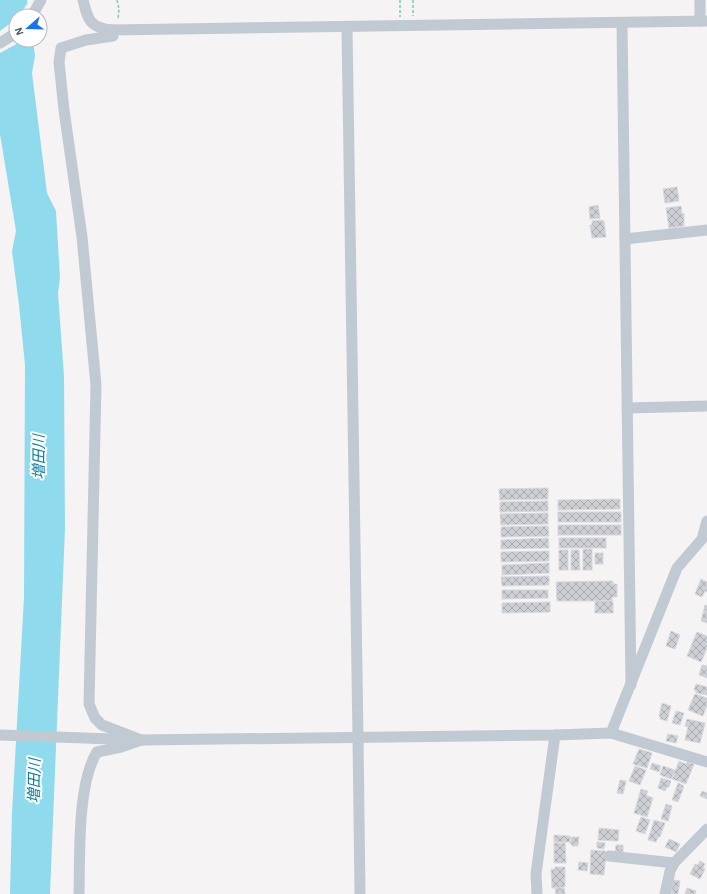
<svg xmlns="http://www.w3.org/2000/svg" width="707" height="894" font-family="'Alegreya Sans','Noto Sans JP',sans-serif">
<defs>
<pattern id="building-cross-hatch" width="8" height="8" patternUnits="userSpaceOnUse"><rect width="8" height="8" fill="#cdcfd5"/><path d="M0 0l8 8M0 8l8-8" fill="none" stroke="#a8abb0"/></pattern>
</defs>
<rect width="100%" height="100%" fill="#f5f3f3"/>
<polygon fill="#90daee" points="0,0 27,0 30,16 16,16 16,40 33,40 35,56 32,73 47,193 56,211 60,278 58,293 64,376 65,528 50,894 10,894 12,813 24,597 25,365 19,305 12,251 16,231 0,134"/>
<g fill="#f5f3f3">
<polygon points="29,1 32,16 19,16"/>
<polygon points="16,19 16,40 24,40 0,53 0,31"/>
</g>
<g fill="url(#building-cross-hatch)" stroke="#d7d9de">
<polygon points="677,187 679,201 665,203 663,189"/>
<polygon points="598,205 600,218 590,219 589,207"/>
<polygon points="681,206 682,214 684,213 684,226 669,228 666,208"/>
<polygon points="602,220 602,221 604,221 606,237 592,238 590,225 592,225 592,221"/>
<polygon points="548,488 548,499 500,500 499,489"/>
<polygon points="620,499 620,509 558,510 558,500"/>
<polygon points="548,501 548,511 500,512 500,502"/>
<rect x="558" y="512" width="63" height="10"/>
<polygon points="548,513 548,524 501,525 500,514"/>
<rect x="558" y="525" width="63" height="10"/>
<polygon points="548,526 549,536 501,537 501,527"/>
<polygon points="548,538 549,548 501,549 501,540"/>
<rect x="559" y="538" width="47" height="10"/>
<rect x="583" y="549" width="9" height="21"/>
<rect x="559" y="550" width="9" height="20"/>
<polygon points="571,550 579,550 580,570 571,570"/>
<polygon points="549,551 549,561 501,562 501,552"/>
<rect x="595" y="553" width="8" height="11"/>
<polygon points="549,563 549,573 502,575 502,565"/>
<polygon points="549,576 549,585 502,586 501,577"/>
<polygon points="701,579 707,582 707,592 705,591 702,597 695,594"/>
<polygon points="613,581 613,584 617,584 617,597 612,597 612,601 557,601 556,582"/>
<polygon points="502,590 548,590 548,598 502,599"/>
<rect x="595" y="601" width="18" height="12"/>
<polygon points="550,602 550,612 502,613 502,603"/>
<polygon points="705,605 707,606 707,623 701,621"/>
<polygon points="671,631 680,635 675,649 666,646"/>
<polygon points="697,632 707,636 707,648 701,662 687,656"/>
<polygon points="702,665 707,666 707,678 699,675"/>
<polygon points="696,684 707,687 707,695 696,693 696,691 694,690"/>
<polygon points="695,694 707,698 707,705 703,716 688,710"/>
<polygon points="662,703 671,706 667,721 660,719 660,716 659,716"/>
<polygon points="676,711 684,713 680,725 672,723"/>
<polygon points="687,719 705,723 700,743 685,740 688,727 685,726"/>
<polygon points="668,734 678,736 676,743 666,741"/>
<polygon points="639,749 652,753 647,768 633,764"/>
<polygon points="679,761 686,764 687,762 694,764 686,784 672,779"/>
<polygon points="652,763 661,766 659,772 650,769"/>
<polygon points="635,766 646,770 640,785 629,781"/>
<polygon points="663,766 675,770 671,779 660,775"/>
<polygon points="661,778 671,781 669,787 667,787 665,791 658,788"/>
<polygon points="620,780 626,781 623,794 617,793"/>
<polygon points="678,783 684,786 678,802 672,800"/>
<polygon points="641,789 648,791 646,795 653,798 647,817 634,813"/>
<polygon points="702,791 707,793 707,799 700,796"/>
<polygon points="666,804 672,806 668,821 661,819"/>
<polygon points="641,817 650,820 645,834 636,831"/>
<polygon points="654,820 665,823 660,837 658,837 656,842 648,840"/>
<polygon points="599,828 619,830 618,841 598,840"/>
<polygon points="554,835 570,836 570,842 554,842"/>
<polygon points="571,837 579,837 578,846 572,846 572,844 570,844"/>
<polygon points="669,839 680,844 676,852 665,847"/>
<polygon points="597,842 605,843 604,849 597,848"/>
<polygon points="554,843 565,843 566,863 554,863"/>
<polygon points="616,845 623,845 623,852 615,852"/>
<polygon points="591,850 605,851 605,855 606,855 604,875 590,874"/>
<polygon points="700,861 705,864 703,868 705,869 700,879 690,874 695,864 698,865"/>
<polygon points="579,862 588,863 587,871 578,870"/>
<polygon points="555,867 565,867 565,887 552,888 551,869 555,869"/>
<polygon points="673,880 680,881 678,894 671,894"/>
<polygon points="555,888 564,888 565,894 556,894"/>
<polygon points="687,888 696,891 695,894 685,894"/>
</g>
<g fill="none" stroke-linecap="round" stroke-linejoin="round">
<g stroke="#7ad0a6" stroke-width="1.5" stroke-dasharray="3 2" stroke-linecap="butt">
<polyline points="117,0 119,9 118,20"/>
<polyline points="400,0 400,17"/>
<polyline points="413,0 413,16"/>
</g>
<g stroke="#c1cad2" stroke-width="11">
<path d="M83,0c5,20 7,28 29,30l595,-9"/>
<polyline points="700,0 700,21"/>
<polyline points="32,16 41,0"/>
<polyline points="622,23 631,685"/>
<polyline points="347,28 358,737 360,894"/>
<polyline points="0,43 16,33"/>
<polyline points="625,239 707,230"/>
<polyline points="627,408 707,406"/>
<polyline points="611,733 677,568 702,539 707,521"/>
<polyline points="0,735 141,740 555,735 611,733 707,762"/>
<polyline points="609,856 674,863"/>
<path d="M79,894c1,-38 -2,-110 18,-142l24,-5 20,-7 -39,-15 -7,-7 -6,-14 7,-319 -14,-148 -18,-127 -5,-48 2,-14 25,-8 27,-4 -1,-6"/>
<polyline points="537,894 536,874 555,735"/>
<polyline points="665,894 670,871 674,863 707,829"/>
</g>
</g>
<g text-anchor="middle" dominant-baseline="central" stroke-width="4" stroke-linejoin="round" paint-order="stroke">
<g font-size="15" font-style="italic" fill="#0c7c9b" stroke="#fff">
<text transform="translate(39 457) rotate(-90)">増田川</text>
<text transform="translate(35 781) rotate(-89)">増田川</text>
</g>
</g>
<g transform="translate(28 28) rotate(250)"><circle r="19" fill="#ffffff" stroke="#b7bbc0"/>
<path d="M0-3L7 15L0 10L-7 15Z" fill="#1a73e8"/>
<text y="-6" font-size="11" font-weight="bold" text-anchor="middle" fill="#4a5661">N</text>
</g>
</svg>
